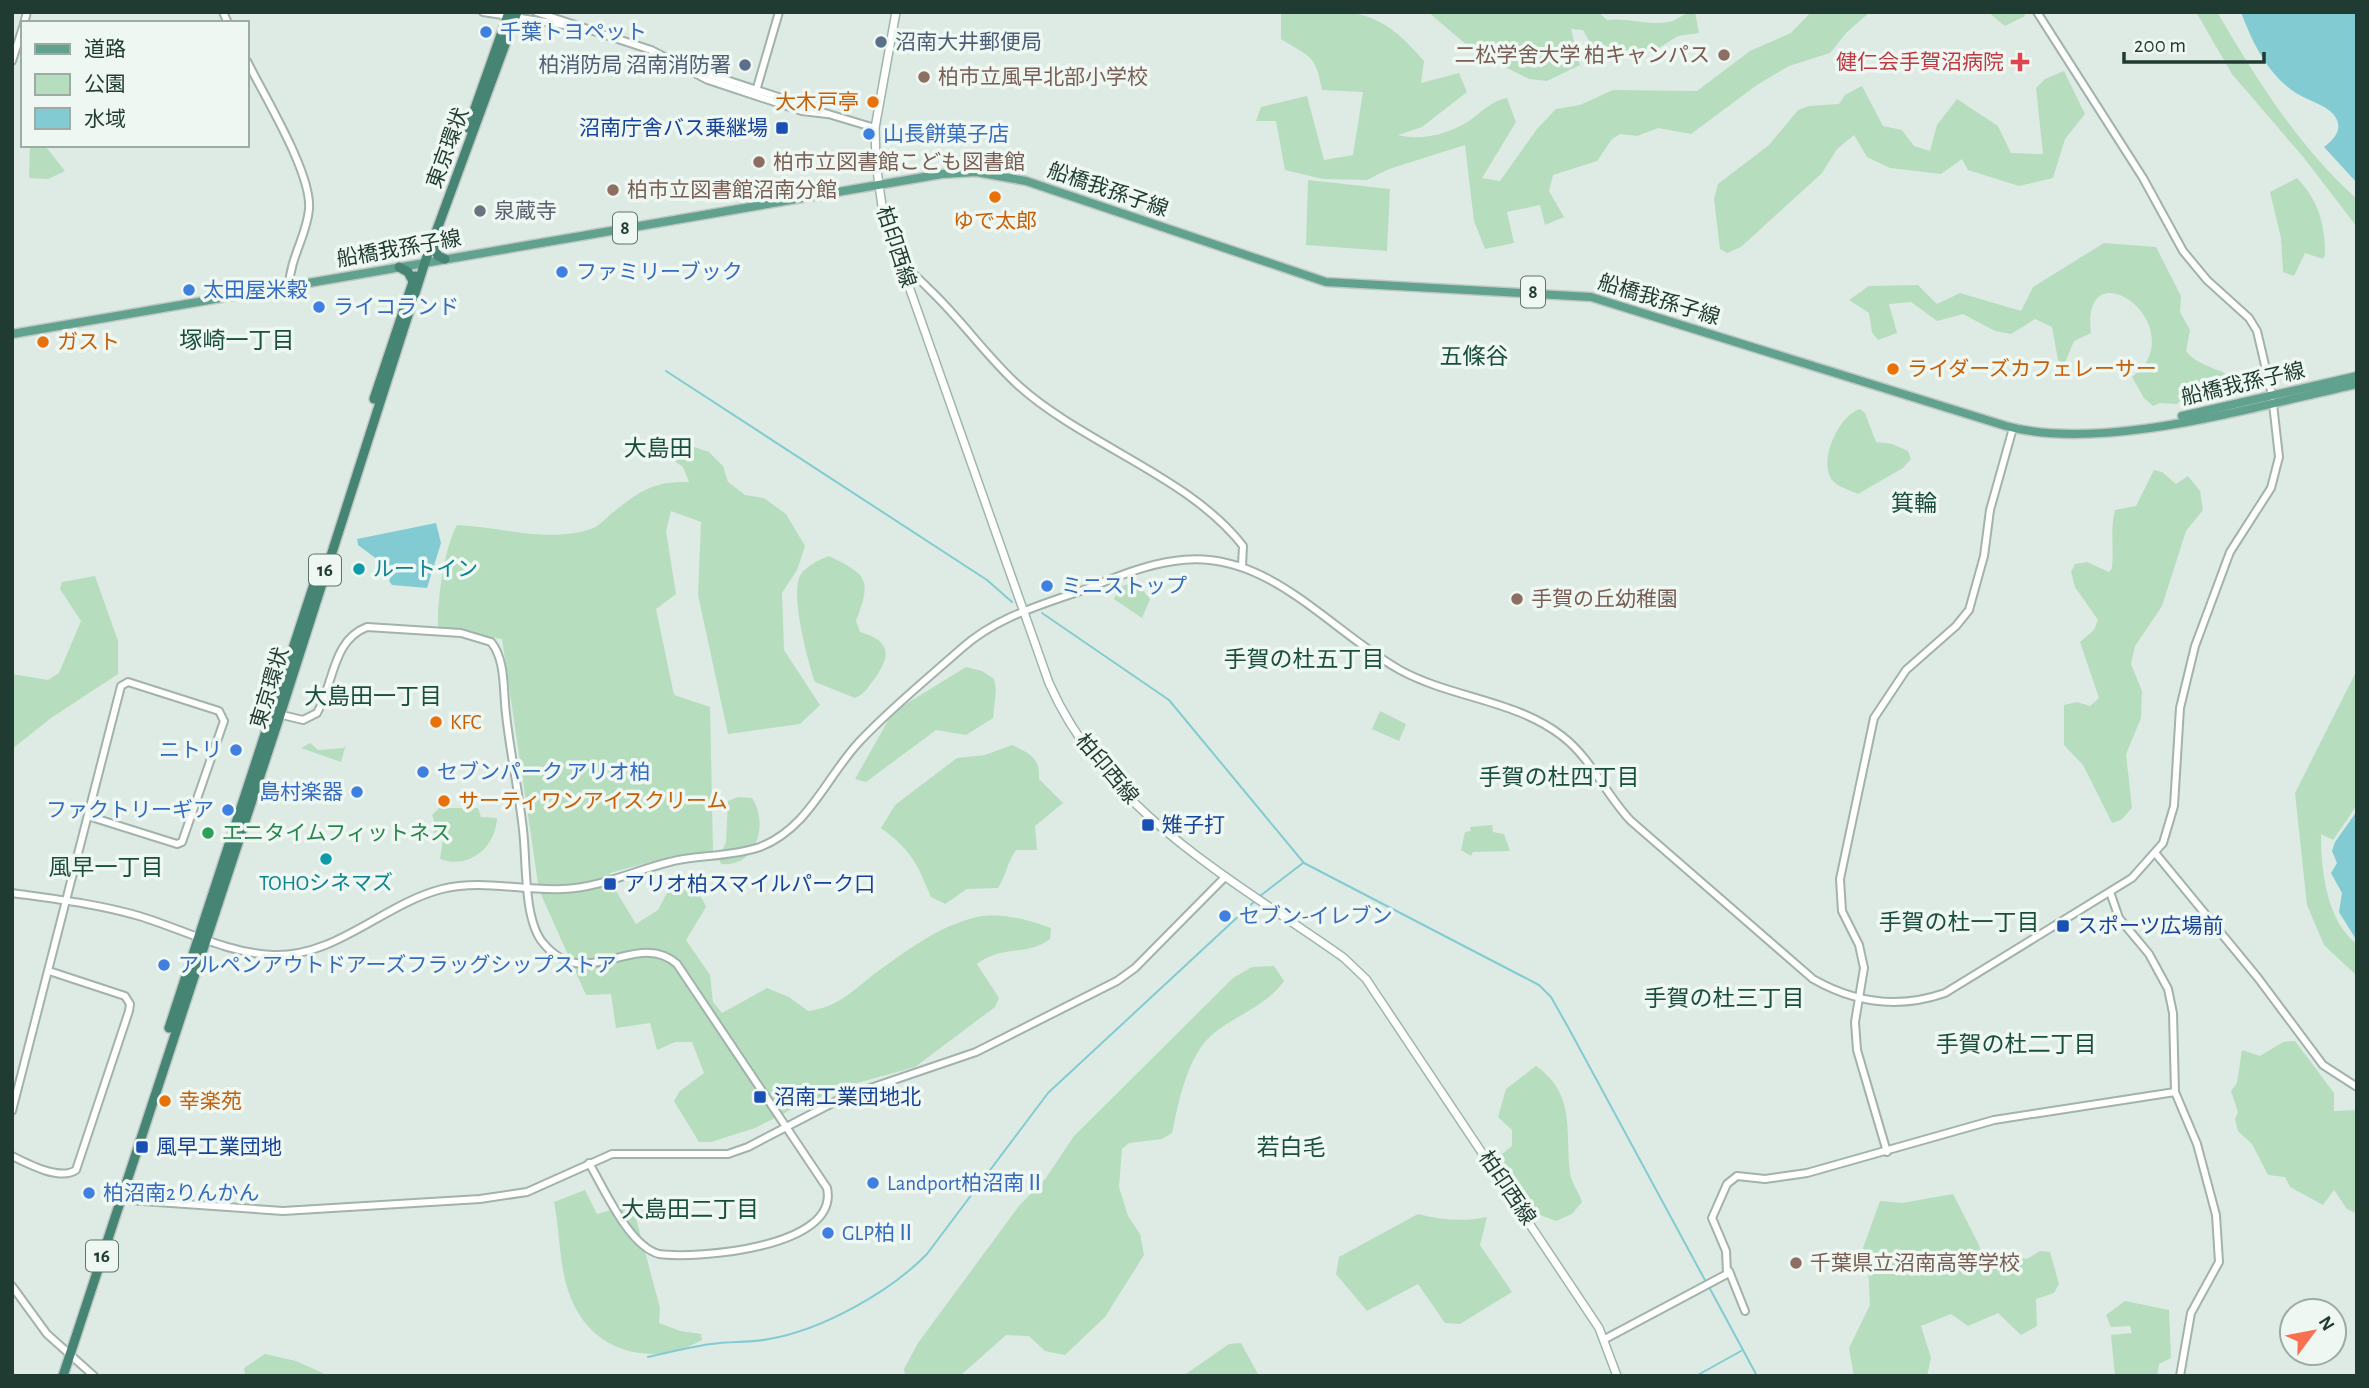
<svg xmlns="http://www.w3.org/2000/svg" width="2369" height="1388" font-family="'Alegreya Sans','Noto Sans JP',sans-serif">
<rect width="100%" height="100%" fill="#deebe4"/>
<g fill="#b6ddbe">
<path d="M1281,12c71,0 94,-9 143,49l-3,22 38,-10 8,19 -45,35 -24,8c24,6 50,-1 71,-14 13,-9 22,-20 38,-23l9,24 -34,56 18,3 37,-52 19,-20 24,-4 33,-15 84,1 53,-40 41,-18 20,-21h59l-23,20 -17,21 -41,13 -32,19 -66,49 -33,-6 -21,8 -17,-2 -8,5 -15,22 -44,14 -4,16 15,26 -19,8 -5,-20 -33,7 7,31 -29,6 -11,-28 -9,-76 -76,24 -22,11 -44,-1 -38,-9 -9,-49h-20l5,-14 46,-11 17,64 29,-5 10,-63 -41,-2c-6,-35 -12,-33 -41,-51z"/>
<path d="M1428,12h170l9,8c21,-3 41,6 62,2 10,-2 14,-10 26,-10l4,21 -21,3 -19,12 -38,3 -29,-5 -9,-16 -12,-1 9,36 -33,16 -18,-2 -54,-27z"/>
<polygon points="1988,12 2024,12 2025,16 2005,26"/>
<path d="M2196,12h21c39,66 82,136 140,187v28l-53,-69 -72,-84z"/>
<polygon points="2064,71 2085,114 2065,139 2053,178 2019,186 1968,170 1962,159 1941,174 1890,168 1867,157 1854,135 1837,149 1822,173 1741,247 1727,253 1720,249 1714,199 1718,184 1769,145 1798,110 1809,106 1839,104 1845,95 1862,86 1883,126 1902,130 1914,146 1930,151 1937,125 1957,99 1998,126 2011,153 2043,154 2036,88 2045,79"/>
<polygon points="30,145 46,147 65,171 48,179 29,178"/>
<path d="M2297,178c21,22 28,45 28,76l-2,5 -18,-6 -11,23 -11,-4 -2,-34 -11,-46z"/>
<polygon points="1308,180 1390,189 1387,251 1306,245"/>
<path d="M2104,243l52,4 25,49 -1,16 10,18 -4,21c15,19 41,16 56,36l-4,3 -28,-13 -16,8 -17,19 -17,-1 -7,3 -9,-8 -12,-21c4,-4 12,-10 15,-16 27,-52 -66,-108 -56,-28l-17,8 -10,24 -6,-5 -6,-33 -17,-8 -24,15 -16,-3 -32,-17 -26,7 -26,-19 -22,2 8,29 -19,7 -6,-8 -3,-19 -20,-13 20,-14 49,-1 19,19 23,-11 61,18 12,-24z"/>
<path d="M1860,409l5,4 11,29 16,2 16,7 3,8 -8,9 -45,26c-8,-4 -20,-7 -25,-13 -16,-19 6,-66 27,-72z"/>
<path d="M671,439l38,13 14,14 5,16 17,13 19,3 22,16 19,32 -8,24 -15,23 2,57 36,55 -20,19 -72,10 -30,-139 3,-73 -30,-11 -5,20 10,63 -20,15 18,86 36,12 3,144 -41,5 -62,17 6,18 20,33 22,-14 11,-21c17,-1 31,0 37,18l-20,33 24,35 3,27 9,11 45,-25 22,9 19,14c30,-4 42,-18 65,-36 30,-22 67,-50 104,-58 25,-5 51,3 74,11l-1,11c-23,18 -47,5 -73,25l22,34 -4,9 -80,60 -58,16 -55,21 -47,24 -44,14h-12l-25,-41 6,-10 24,-18 -12,-31h-17l-18,8 -7,-27 -34,5 -5,-34 -25,1 -47,-105 -37,-251 -64,-11c-1,-27 6,-80 19,-103 45,2 90,18 134,4 8,-3 15,-11 21,-16 28,-22 41,-32 77,-31l-6,-15 -20,-14z"/>
<path d="M2154,470l8,2 14,12 12,-8 12,15 3,19 -17,21 -24,75 -27,40 -4,18 11,27 -1,27 -15,36 6,54 -11,12 -9,3 -29,-58 -19,-20v-40l13,-3 13,4 9,-8 -19,-56 14,-12 4,-10 -23,-33 -4,-15 4,-8 12,-2 22,10 3,-4c2,-21 -2,-38 3,-58l21,-4z"/>
<path d="M829,556c39,19 43,24 27,65l4,11c30,9 32,22 15,46 -7,9 -10,16 -20,20l-40,-16c-7,-21 -26,-90 -14,-108 7,-9 18,-14 28,-18z"/>
<polygon points="95,576 118,641 118,674 51,718 12,749 12,674 48,680 59,673 81,621 60,589 62,582"/>
<polygon points="1135,581 1150,599 1142,618 1114,599 1121,587"/>
<polygon points="966,667 982,671 994,679 996,689 993,718 966,735 936,730 866,782 855,779 893,712"/>
<path d="M2357,670v135l-24,35 -12,-6c0,35 5,87 36,110v32l-33,-31 -17,-40 -12,-112z"/>
<polygon points="1380,711 1406,724 1399,741 1372,729"/>
<polygon points="310,743 318,750 344,748 346,744 341,762 301,748"/>
<path d="M1012,745c19,9 28,13 27,34l24,24 -28,23 2,24h-21c-9,13 -10,26 -18,38l-31,1 -22,15 -14,-7c-14,-34 -20,-47 -50,-69l14,-23 62,-47 28,-3z"/>
<path d="M738,797l14,1c17,25 5,70 -31,66l-2,-6 7,-16 2,-41z"/>
<path d="M439,808h39l3,9 16,1c-1,29 -28,52 -57,41l3,-20 -9,-6 2,-6 -4,-12z"/>
<polygon points="1492,825 1493,832 1504,834 1510,851 1473,852 1471,856 1461,850 1465,832 1471,831 1470,827"/>
<path d="M1274,966l10,15c-17,24 -47,34 -70,52 -27,22 -35,68 -42,100l-10,6 -33,4 -7,6 -3,38 9,29 12,18 4,21 -39,62 -40,38 -20,-4 -16,-15 -23,-1 -46,41h-55l-1,-7 14,-26 101,-137 27,-28 28,-42 159,-158 19,-11z"/>
<polygon points="2295,1041 2334,1093 2334,1111 2357,1110 2357,1214 2347,1209 2334,1190 2323,1205 2290,1187 2285,1177 2268,1175 2252,1144 2238,1131 2235,1119 2238,1112 2231,1091 2237,1083 2242,1050 2260,1056 2283,1042"/>
<path d="M1536,1066c40,28 29,64 34,106 0,9 9,20 12,30l-10,12 -16,7 -16,-6 -20,-15 -3,-19 -24,-20 19,-15v-16l-14,-13 8,-28z"/>
<path d="M585,1190l12,24 29,-8 10,12 24,90 -1,15 21,8 21,3 1,6c-51,29 -113,12 -133,-47 -10,-28 -9,-61 -15,-91z"/>
<polygon points="1953,1194 1979,1245 1984,1266 2001,1255 2027,1259 2040,1251 2050,1252 2059,1284 2054,1293 2036,1299 2037,1326 2021,1335 1998,1313 1968,1326 1951,1314 1921,1326 1931,1358 1927,1376 1854,1376 1849,1348 1870,1305 1868,1266 1863,1248 1880,1201 1902,1203"/>
<path d="M1418,1214c24,6 44,8 69,3l-7,28 32,47 -52,32 -15,-1 -27,-39 -51,27 -31,-37 3,-17z"/>
<polygon points="2125,1301 2169,1310 2171,1358 2159,1364 2157,1376 2115,1376 2111,1335 2132,1333 2130,1326 2111,1327 2106,1315"/>
<polygon points="1241,1343 1259,1376 1183,1376 1229,1344"/>
<polygon points="265,1354 296,1361 329,1376 245,1376 244,1368"/>
</g>
<g fill="#83cbd3">
<path d="M2241,12h116v171l-33,-36c11,-8 20,-19 10,-32 -8,-10 -27,-15 -38,-22 -28,-18 -44,-51 -55,-81z"/>
<polygon points="436,523 441,543 427,588 392,585 389,581 393,571 358,545 357,539"/>
<polygon points="2357,811 2357,941 2339,912 2342,893 2331,873 2337,863 2332,851 2335,842"/>
</g>
<g fill="none" stroke-linecap="round" stroke-linejoin="round">
<g stroke="#83cbd3" stroke-width="2">
<polyline points="666,371 987,580 1012,602"/>
<polyline points="1042,613 1169,700 1304,863 1539,985 1551,997 1568,1027 1706,1282"/>
<polyline points="1260,896 1303,863"/>
<polyline points="1709,1287 1757,1376"/>
<path d="M648,1357c21,-5 42,-10 63,-13 19,-3 39,-1 58,-5 53,-9 121,-47 158,-85l121,-161 208,-193"/>
<polyline points="1696,1376 1741,1351"/>
</g>
<g stroke="#a1b3ab" stroke-width="10">
<g id="tertiary">
<polyline points="223,12 228,23"/>
<polyline points="483,12 571,26"/>
<polyline points="536,12 651,50 708,80 802,111 827,114"/>
<polyline points="24,23 27,12"/>
<polyline points="12,61 23,27"/>
<path d="M247,61c17,35 65,112 62,148 -2,26 -19,49 -20,77"/>
<polyline points="699,71 815,109"/>
<polyline points="756,91 779,12"/>
<polyline points="825,113 875,128"/>
<path d="M900,265c11,5 20,15 29,24 32,30 57,67 90,97 66,59 171,91 224,160l-1,20"/>
<path d="M278,714l25,6 14,-7c17,-29 15,-73 50,-86l94,6 30,9c15,18 12,49 15,72 4,39 13,77 17,116 4,31 0,91 21,114 42,50 93,-16 133,20l150,224c13,60 -130,71 -168,66 -30,-8 -54,-64 -70,-91"/>
<polyline points="2156,854 2258,978 2323,1065 2357,1087"/>
<polyline points="2110,892 2119,918 2149,954 2168,989 2173,1013 2175,1092 2197,1144 2216,1215 2219,1262 2191,1313 2180,1376"/>
<path d="M12,893c43,6 86,11 127,23 43,13 88,37 133,39 64,3 111,-51 170,-66 40,-10 79,2 120,0 40,-1 77,-21 116,-29 27,-5 56,-4 82,-13 49,-19 66,-70 100,-106 31,-33 68,-63 102,-93 36,-32 80,-43 124,-59 28,-11 58,-24 88,-28 92,-15 153,68 226,109 51,28 116,30 162,66 30,23 43,58 69,85l182,158c42,24 86,30 132,14l187,-115 31,-35 11,-37 6,-98 15,-62 35,-94 41,-64 8,-31 -7,-62 -15,-64 -8,-13 -42,-38 -24,-29 -40,-73 -106,-166"/>
<polyline points="12,1111 121,686 128,682 219,711 224,721 182,842 177,844 88,816"/>
<polyline points="1887,1152 1857,1050 1855,1022 1864,968 1859,945 1842,911 1840,879 1874,718 1906,670 1956,626 1969,610 1984,556 1990,510 2013,428"/>
<path d="M12,1156c16,8 48,25 64,14l53,-159 1,-7 -5,-8 -76,-25"/>
<polyline points="114,1199 283,1211 480,1199 527,1192 612,1154 728,1154 748,1147 844,1097 976,1052 1117,981 1135,968 1225,877"/>
<polyline points="1729,1271 1745,1311"/>
<polyline points="12,1286 47,1334 94,1376"/>
<polyline points="1605,1339 1727,1274 1726,1251 1712,1218 1727,1184 1737,1176 1765,1179 1807,1173 1994,1120 2175,1092"/>
</g>
</g>
<g stroke="#9db7ac" stroke-width="10">
<path id="secondary" d="M896,12l-21,116 1,35 7,50 166,470c57,130 185,197 295,275l22,21 233,349 18,48"/>
</g>
<g stroke="#c0c8c6" stroke-width="11">
<g id="primary">
<path d="M12,334l930,-160 34,-2 50,9 300,101 265,15 415,129c97,27 253,-21 351,-42"/>
<polyline points="2182,416 2357,376"/>
</g>
</g>
<g stroke="#c0c8c6" stroke-width="12">
<g id="trunk">
<polyline points="468,128 509,12"/>
<polyline points="432,244 438,256 445,259"/>
<polyline points="399,267 408,272 413,281"/>
<polyline points="374,399 415,276"/>
<polyline points="169,1028 317,575"/>
<polyline points="63,1376 280,715 425,262 517,12"/>
</g>
</g>
<use href="#tertiary" stroke="#fff" stroke-width="6"/>
<use href="#secondary" stroke="#fff" stroke-width="7"/>
<use href="#primary" stroke="#61a28e" stroke-width="8"/>
<use href="#trunk" stroke="#468573" stroke-width="9"/>
</g>
<g fill="#3f7fe0" stroke="#eff7f2" stroke-width="2.5">
<circle cx="486" cy="32" r="7"/>
<circle cx="869" cy="134" r="7"/>
<circle cx="562" cy="272" r="7"/>
<circle cx="189" cy="290" r="7"/>
<circle cx="319" cy="307" r="7"/>
<circle cx="1047" cy="586" r="7"/>
<circle cx="236" cy="750" r="7"/>
<circle cx="423" cy="772" r="7"/>
<circle cx="357" cy="792" r="7"/>
<circle cx="228" cy="810" r="7"/>
<circle cx="1225" cy="916" r="7"/>
<circle cx="164" cy="965" r="7"/>
<circle cx="873" cy="1183" r="7"/>
<circle cx="89" cy="1193" r="7"/>
<circle cx="828" cy="1233" r="7"/>
</g>
<g fill="#5c6f8a" stroke="#eff7f2" stroke-width="2.5">
<circle cx="881" cy="42" r="7"/>
<circle cx="745" cy="65" r="7"/>
</g>
<g fill="#8d6e63" stroke="#eff7f2" stroke-width="2.5">
<circle cx="1724" cy="55" r="7"/>
<circle cx="924" cy="77" r="7"/>
<circle cx="759" cy="162" r="7"/>
<circle cx="613" cy="190" r="7"/>
<circle cx="1517" cy="599" r="7"/>
<circle cx="1796" cy="1263" r="7"/>
</g>
<path fill="#e0444e" stroke="#eff7f2" stroke-width="2.5" d="M2016.5 51.5h7v7h7v7h-7v7h-7v-7h-7v-7h7z"/>
<g fill="#e8710a" stroke="#eff7f2" stroke-width="2.5">
<circle cx="873" cy="102" r="7"/>
<circle cx="995" cy="197" r="7"/>
<circle cx="43" cy="342" r="7"/>
<circle cx="1893" cy="369" r="7"/>
<circle cx="436" cy="722" r="7"/>
<circle cx="444" cy="801" r="7"/>
<circle cx="165" cy="1101" r="7"/>
</g>
<g fill="#1a4fb4" stroke="#eff7f2" stroke-width="2.5">
<rect x="775" y="121" width="14" height="14" rx="3.5"/>
<rect x="1141" y="818" width="14" height="14" rx="3.5"/>
<rect x="603" y="877" width="14" height="14" rx="3.5"/>
<rect x="2056" y="919" width="14" height="14" rx="3.5"/>
<rect x="753" y="1090" width="14" height="14" rx="3.5"/>
<rect x="135" y="1140" width="14" height="14" rx="3.5"/>
</g>
<circle fill="#6b7280" stroke="#eff7f2" stroke-width="2.5" cx="480" cy="211" r="7"/>
<g fill="#0f9aa8" stroke="#eff7f2" stroke-width="2.5">
<circle cx="359" cy="569" r="7"/>
<circle cx="326" cy="859" r="7"/>
</g>
<circle fill="#2e9e5b" stroke="#eff7f2" stroke-width="2.5" cx="208" cy="833" r="7"/>
<g text-anchor="middle" dominant-baseline="central" stroke-width="7" stroke-linejoin="round" paint-order="stroke">
<g fill="#eff7f2" stroke="#5d736c" stroke-width="2">
<rect x="613" y="212.5" width="24" height="31" rx="5"/>
<rect x="1521" y="276.5" width="24" height="31" rx="5"/>
<rect x="309" y="554.5" width="32" height="31" rx="5"/>
<rect x="86" y="1240.5" width="32" height="31" rx="5"/>
</g>
<g font-size="19" font-weight="bold" fill="#1f3b32">
<text x="625" y="228">8</text>
<text x="1533" y="292">8</text>
<text x="325" y="570">16</text>
<text x="102" y="1256">16</text>
</g>
<g font-size="21" fill="#366cbe" stroke="#eff7f2" text-anchor="start">
<text x="500" y="32">千葉トヨペット</text>
<text x="883" y="134">山長餅菓子店</text>
<text x="576" y="272">ファミリーブック</text>
<text x="203" y="290">太田屋米穀</text>
<text x="333" y="307">ライコランド</text>
<text x="1061" y="586">ミニストップ</text>
<text x="222" y="750" text-anchor="end">ニトリ</text>
<text x="437" y="772">セブンパーク アリオ柏</text>
<text x="343" y="792" text-anchor="end">島村楽器</text>
<text x="214" y="810" text-anchor="end">ファクトリーギア</text>
<text x="1239" y="916">セブン-イレブン</text>
<text x="178" y="965">アルペンアウトドアーズフラッグシップストア</text>
<text x="887" y="1183">Landport柏沼南Ⅱ</text>
<text x="103" y="1193">柏沼南2りんかん</text>
<text x="842" y="1233">GLP柏Ⅱ</text>
</g>
<g font-size="21" fill="#4e5e75" stroke="#eff7f2" text-anchor="start">
<text x="895" y="42">沼南大井郵便局</text>
<text x="731" y="65" text-anchor="end">柏消防局 沼南消防署</text>
</g>
<g font-size="21" fill="#785e54" stroke="#eff7f2" text-anchor="start">
<text x="1710" y="55" text-anchor="end">二松学舍大学 柏キャンパス</text>
<text x="938" y="77">柏市立風早北部小学校</text>
<text x="773" y="162">柏市立図書館こども図書館</text>
<text x="627" y="190">柏市立図書館沼南分館</text>
<text x="1531" y="599">手賀の丘幼稚園</text>
<text x="1810" y="1263">千葉県立沼南高等学校</text>
</g>
<g font-size="21" fill="#be3a42" stroke="#eff7f2" text-anchor="end">
<text x="2004" y="62">健仁会手賀沼病院</text>
</g>
<g font-size="21" fill="#c56008" stroke="#eff7f2" text-anchor="start">
<text x="859" y="102" text-anchor="end">大木戸亭</text>
<text x="995" y="221" text-anchor="middle">ゆで太郎</text>
<text x="57" y="342">ガスト</text>
<text x="1907" y="369">ライダーズカフェレーサー</text>
<text x="450" y="722">KFC</text>
<text x="458" y="801">サーティワンアイスクリーム</text>
<text x="179" y="1101">幸楽苑</text>
</g>
<g font-size="21" fill="#164399" stroke="#eff7f2" text-anchor="start">
<text x="768" y="128" text-anchor="end">沼南庁舎バス乗継場</text>
<text x="1162" y="825">雉子打</text>
<text x="624" y="884">アリオ柏スマイルパーク口</text>
<text x="2077" y="926">スポーツ広場前</text>
<text x="774" y="1097">沼南工業団地北</text>
<text x="156" y="1147">風早工業団地</text>
</g>
<g font-size="21" fill="#1f3b32" stroke="#eff7f2">
<text transform="translate(448 148) rotate(-70)">東京環状</text>
<text transform="translate(1108 190) rotate(19)">船橋我孫子線</text>
<text transform="translate(896 247) rotate(72)">柏印西線</text>
<text transform="translate(399 249) rotate(-10)">船橋我孫子線</text>
<text transform="translate(1659 300) rotate(17)">船橋我孫子線</text>
<text transform="translate(2243 384) rotate(-13)">船橋我孫子線</text>
<text transform="translate(270 688) rotate(-73)">東京環状</text>
<text transform="translate(1107 769) rotate(50)">柏印西線</text>
<text transform="translate(1507 1188) rotate(56)">柏印西線</text>
</g>
<g font-size="21" fill="#5b616d" stroke="#eff7f2" text-anchor="start">
<text x="494" y="211">泉蔵寺</text>
</g>
<g font-size="21" fill="#0d838f" stroke="#eff7f2" text-anchor="start">
<text x="373" y="569">ルートイン</text>
<text x="326" y="883" text-anchor="middle">TOHOシネマズ</text>
</g>
<g font-size="21" fill="#27864d" stroke="#eff7f2" text-anchor="start">
<text x="222" y="833">エニタイムフィットネス</text>
</g>
<g font-size="23" fill="#1a4e3f" stroke="#eff7f2">
<text x="237" y="341">塚崎一丁目</text>
<text x="1474" y="357">五條谷</text>
<text x="658" y="449">大島田</text>
<text x="1914" y="504">箕輪</text>
<text x="1304" y="660">手賀の杜五丁目</text>
<text x="373" y="697">大島田一丁目</text>
<text x="1559" y="778">手賀の杜四丁目</text>
<text x="106" y="868">風早一丁目</text>
<text x="1959" y="923">手賀の杜一丁目</text>
<text x="1724" y="999">手賀の杜三丁目</text>
<text x="2016" y="1045">手賀の杜二丁目</text>
<text x="1291" y="1148">若白毛</text>
<text x="690" y="1210">大島田二丁目</text>
</g>
</g>
<rect width="2369" height="1388" fill="none" stroke="#1f3b32" stroke-width="28"/>
<rect x="21" y="21" width="228" height="126" fill="#eff7f2" stroke="#9caca5" stroke-width="2"/>
<rect x="35" y="44" width="35" height="10" fill="#61a28e" stroke="#9caca5" stroke-width="2"/>
<text x="84" y="56" font-size="21" fill="#1f3b32">道路</text>
<rect x="35" y="74" width="35" height="21" fill="#b6ddbe" stroke="#9caca5" stroke-width="2"/>
<text x="84" y="91" font-size="21" fill="#1f3b32">公園</text>
<rect x="35" y="108" width="35" height="21" fill="#83cbd3" stroke="#9caca5" stroke-width="2"/>
<text x="84" y="126" font-size="21" fill="#1f3b32">水域</text>
<g transform="translate(2313 1332) rotate(58)"><circle r="33" fill="#eff7f2" stroke="#9caca5" stroke-width="2"/>
<path d="M0-5L12 26L0 18L-12 26Z" fill="#f8704f"/>
<text y="-10" font-size="19" font-weight="bold" text-anchor="middle" fill="#1f3b32">N</text>
</g>
<path d="M2124 52v10h140v-10" fill="none" stroke="#1f3b32" stroke-width="3.5"/>
<text x="2134" y="52" font-size="21" fill="#1f3b32" stroke="#eff7f2" stroke-width="5" paint-order="stroke">200 m</text>
</svg>
